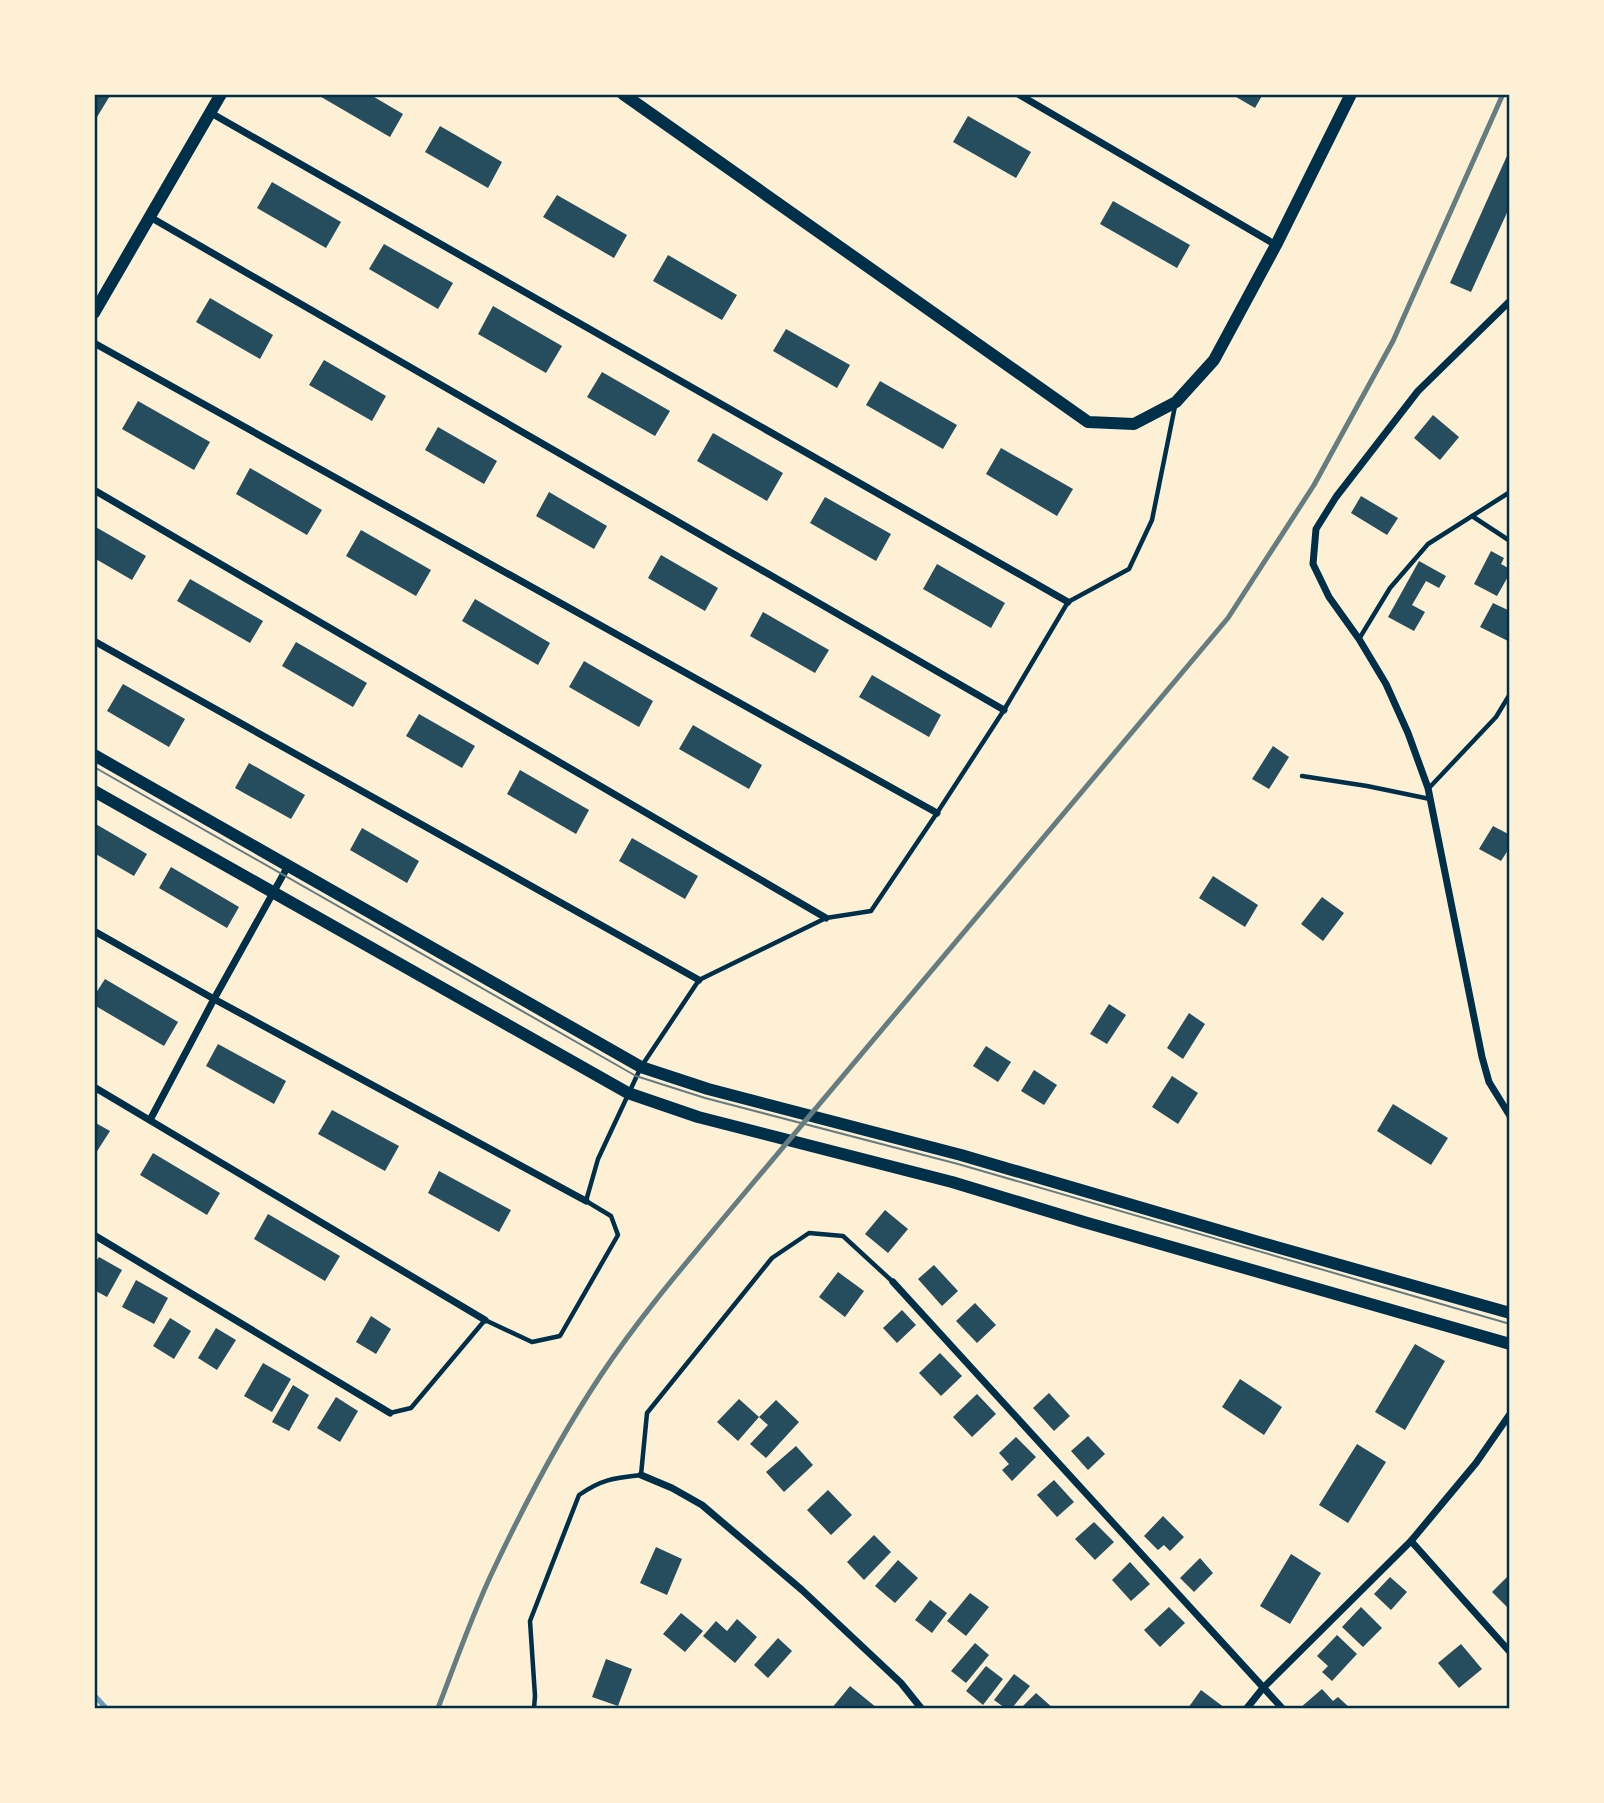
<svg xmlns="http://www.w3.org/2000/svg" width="1604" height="1803" font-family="'Fira Sans Condensed',sans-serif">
<rect width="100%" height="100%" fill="#fdf0d5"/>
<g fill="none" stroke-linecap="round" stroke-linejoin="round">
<polyline stroke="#669bbc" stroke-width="5" points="94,1695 106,1708"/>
</g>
<g fill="#264d5e">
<polygon points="94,94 111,94 94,122"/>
<polygon points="316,94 369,94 403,114 390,137"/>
<polygon points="1231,94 1263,94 1255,108"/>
<polygon points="968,116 1031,152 1016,178 953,142"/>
<polygon points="440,126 502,162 488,188 425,152"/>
<polygon points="1510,149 1510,206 1471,292 1450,283"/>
<polygon points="272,182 341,222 326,248 257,208"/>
<polygon points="557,195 627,235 614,258 543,217"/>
<polygon points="1113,201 1190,245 1177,268 1100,224"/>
<polygon points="384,244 453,283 438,309 369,269"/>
<polygon points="668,255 737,295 722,320 653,281"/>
<polygon points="210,298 273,335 260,359 196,322"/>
<polygon points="493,306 562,346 546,373 478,334"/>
<polygon points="786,329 850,365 837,388 773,351"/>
<polygon points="324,360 386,396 372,421 309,385"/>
<polygon points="602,372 670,411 655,436 587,397"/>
<polygon points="880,381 957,425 943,449 866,405"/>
<polygon points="138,401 210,442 194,470 122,429"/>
<polygon points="1433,415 1459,437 1440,460 1414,438"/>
<polygon points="438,427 497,461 484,484 425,450"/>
<polygon points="713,433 783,473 767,501 697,461"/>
<polygon points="1001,448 1073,489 1057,516 986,474"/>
<polygon points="250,468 322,510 307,535 236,494"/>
<polygon points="549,492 607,526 594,549 536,516"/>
<polygon points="1361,496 1398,518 1387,535 1351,513"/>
<polygon points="825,497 891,534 876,561 810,523"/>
<polygon points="94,526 146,556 132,580 94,558"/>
<polygon points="361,530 431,570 416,596 346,556"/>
<polygon points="1491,551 1504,558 1501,564 1510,569 1510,573 1497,596 1474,584"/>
<polygon points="661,555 718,588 705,611 648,578"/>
<polygon points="1419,561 1446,576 1439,588 1426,581 1412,605 1425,612 1414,631 1388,617"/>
<polygon points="937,564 1005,603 991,628 923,589"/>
<polygon points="190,579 263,621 250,643 177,601"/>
<polygon points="475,599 550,643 538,665 462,621"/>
<polygon points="1493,603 1510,611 1510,642 1480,627"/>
<polygon points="763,612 829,650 815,673 750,636"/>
<polygon points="296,642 367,683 353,707 282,666"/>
<polygon points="584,661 653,701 639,727 569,687"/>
<polygon points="872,675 941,715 929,737 859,697"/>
<polygon points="123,684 185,719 169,747 107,711"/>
<polygon points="419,714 475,746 462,768 406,736"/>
<polygon points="693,725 762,765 749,789 679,749"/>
<polygon points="1273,746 1289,757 1269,789 1252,779"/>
<polygon points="249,763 305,795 291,819 235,788"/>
<polygon points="520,770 589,810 576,834 507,794"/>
<polygon points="94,823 147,854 134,876 94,853"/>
<polygon points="1493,826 1510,835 1510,847 1501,861 1479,849"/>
<polygon points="362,828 419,861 407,883 350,850"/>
<polygon points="632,838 698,876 685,899 619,861"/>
<polygon points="171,867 239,907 227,928 159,888"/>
<polygon points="1213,876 1258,905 1245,927 1199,898"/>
<polygon points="1322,897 1344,913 1323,941 1301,924"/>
<polygon points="105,979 178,1022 164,1046 94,1005 94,996"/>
<polygon points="1109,1004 1126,1015 1107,1044 1090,1034"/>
<polygon points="1189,1013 1205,1024 1183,1059 1167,1048"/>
<polygon points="218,1044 286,1081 274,1104 206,1066"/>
<polygon points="986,1046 1011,1062 998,1082 973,1066"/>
<polygon points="1034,1070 1057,1085 1044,1105 1021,1091"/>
<polygon points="1172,1076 1198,1093 1178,1124 1152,1107"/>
<polygon points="1393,1104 1448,1138 1431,1165 1377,1131"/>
<polygon points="332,1110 399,1146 385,1171 318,1134"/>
<polygon points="94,1122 110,1131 94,1156"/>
<polygon points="153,1153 220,1193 207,1215 140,1175"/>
<polygon points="439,1171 511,1210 499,1232 428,1193"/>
<polygon points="885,1210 908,1229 888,1253 865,1234"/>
<polygon points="268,1214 340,1256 325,1281 254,1239"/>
<polygon points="99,1257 122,1270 107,1297 94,1290 94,1264"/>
<polygon points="934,1265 958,1291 942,1306 918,1279"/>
<polygon points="838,1272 864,1291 845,1317 819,1297"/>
<polygon points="136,1280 168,1298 154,1324 122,1307"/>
<polygon points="975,1303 996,1325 977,1343 956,1321"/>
<polygon points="902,1310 916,1325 897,1343 883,1328"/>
<polygon points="371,1316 391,1329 376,1354 356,1342"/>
<polygon points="170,1318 191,1331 174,1359 153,1346"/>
<polygon points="216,1328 236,1340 217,1370 198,1358"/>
<polygon points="1415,1344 1445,1361 1405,1430 1375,1412"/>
<polygon points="940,1353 962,1376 941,1396 919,1373"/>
<polygon points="263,1363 291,1379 272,1412 244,1396"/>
<polygon points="1240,1379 1282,1407 1264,1435 1222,1407"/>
<polygon points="293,1385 309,1395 289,1431 272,1422"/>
<polygon points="1049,1393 1070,1416 1054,1431 1033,1408"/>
<polygon points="977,1394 996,1414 972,1437 953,1417"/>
<polygon points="336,1397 358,1411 340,1442 317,1428"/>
<polygon points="739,1399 759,1417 738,1441 717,1422"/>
<polygon points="776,1400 799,1422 766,1458 750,1444 768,1425 759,1417"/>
<polygon points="1088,1436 1105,1454 1088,1470 1071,1451"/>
<polygon points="1016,1437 1036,1457 1012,1481 1002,1470 1009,1464 999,1453"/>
<polygon points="1357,1444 1386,1462 1348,1523 1319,1505"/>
<polygon points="796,1446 813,1465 784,1492 766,1472"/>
<polygon points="1054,1480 1074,1502 1057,1517 1037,1495"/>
<polygon points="828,1490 852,1515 831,1535 807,1510"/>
<polygon points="1163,1516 1184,1537 1170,1551 1164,1545 1158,1550 1144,1536"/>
<polygon points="1094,1522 1114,1542 1095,1560 1075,1539"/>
<polygon points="874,1535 891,1552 864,1580 847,1562"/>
<polygon points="656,1547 682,1559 667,1595 640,1583"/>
<polygon points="1291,1554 1321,1573 1290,1624 1260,1606"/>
<polygon points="1200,1558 1213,1573 1194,1592 1180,1578"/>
<polygon points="898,1560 918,1578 895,1603 875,1586"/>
<polygon points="1130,1562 1150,1584 1131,1601 1112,1580"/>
<polygon points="1510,1574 1510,1610 1492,1592"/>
<polygon points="1390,1577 1407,1592 1391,1610 1374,1594"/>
<polygon points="970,1593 989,1607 966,1636 947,1621"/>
<polygon points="930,1600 947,1613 932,1633 915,1620"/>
<polygon points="1169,1607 1185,1623 1160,1647 1144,1630"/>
<polygon points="1361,1607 1382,1628 1363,1647 1342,1627"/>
<polygon points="681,1613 703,1631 685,1652 663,1634"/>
<polygon points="737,1619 757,1637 735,1663 703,1636 716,1621 727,1631"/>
<polygon points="1337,1635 1357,1654 1332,1681 1322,1672 1328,1666 1317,1656"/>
<polygon points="778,1638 792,1651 768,1678 754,1665"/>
<polygon points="975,1643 989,1655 966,1683 951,1671"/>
<polygon points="1461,1644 1482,1669 1459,1688 1438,1663"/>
<polygon points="606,1659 632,1669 618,1706 592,1697"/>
<polygon points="986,1666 1003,1679 983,1705 966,1691"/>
<polygon points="1014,1674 1030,1686 1012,1708 1005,1708 994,1700"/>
<polygon points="850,1686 877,1708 832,1708"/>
<polygon points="1322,1689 1333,1701 1338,1697 1350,1708 1300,1708"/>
<polygon points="1201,1690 1225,1708 1188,1708"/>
<polygon points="1036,1693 1053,1708 1021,1708"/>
</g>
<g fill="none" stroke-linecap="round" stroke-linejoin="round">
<g stroke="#003049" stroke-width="4.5">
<polyline points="1472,516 1510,541"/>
<polyline points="1359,639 1390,588 1428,544 1510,492"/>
<polyline points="1302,776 1367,786 1430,799"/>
<polyline points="1429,788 1496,717 1510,694"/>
<polyline points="390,1413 411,1408 485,1320 532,1342 560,1336 618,1235 611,1216 586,1201 598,1159 641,1067 699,980 826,918 871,911 937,813 1004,710 1068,602 1129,569 1152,520 1175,406"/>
<path d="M534,1708l1,-12 -5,-75 49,-126c23,-16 35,-17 62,-20l6,-62 125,-155 37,-25 34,3 50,46"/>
</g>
<g stroke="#003049" stroke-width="7">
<polyline points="1018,94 1276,245"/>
<polyline points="211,113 1068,602"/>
<polyline points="150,217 1004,710"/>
<polyline points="1510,301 1418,391 1336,497 1316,529 1313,564 1329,597 1359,639 1386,684 1408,733 1428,788 1482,1057 1489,1082 1510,1116"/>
<polyline points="94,343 937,813"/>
<polyline points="94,490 826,918"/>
<polyline points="94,641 699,980"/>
<polyline points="94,931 214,999 586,1201"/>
<polyline points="94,1087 485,1320"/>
<polyline points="150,1120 214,999 288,866"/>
<polyline points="94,1235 390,1413"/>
<polyline points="893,1282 1282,1708"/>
<polyline points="641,1475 672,1488 702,1505 802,1590 901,1683 921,1708"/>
<polyline points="1411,1541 1510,1652"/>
<polyline points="1247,1708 1263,1688 1411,1541 1476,1463 1510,1414"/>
</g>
<g stroke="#003049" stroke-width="12">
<polyline points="623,94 1088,422 1134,424 1176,402 1214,360 1276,245 1351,94"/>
<polyline points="94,313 221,94"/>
<polyline points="94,755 641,1067 708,1089 961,1155 1262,1243 1510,1313"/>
<polyline points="94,791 628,1093 698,1117 952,1182 1084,1222 1510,1344"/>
</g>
<polyline stroke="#657d81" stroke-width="2" points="94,767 636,1076 705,1098 958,1164 1510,1324"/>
<path stroke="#657d81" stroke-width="5" d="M438,1708c17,-44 33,-90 53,-133 32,-68 68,-137 110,-200 39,-59 86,-113 131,-167l496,-590 86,-133 79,-144 110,-247"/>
</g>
<rect width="1604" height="1803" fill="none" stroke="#fdf0d5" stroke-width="192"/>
<rect x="96" y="96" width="1412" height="1611" fill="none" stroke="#003049" stroke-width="2.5"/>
</svg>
